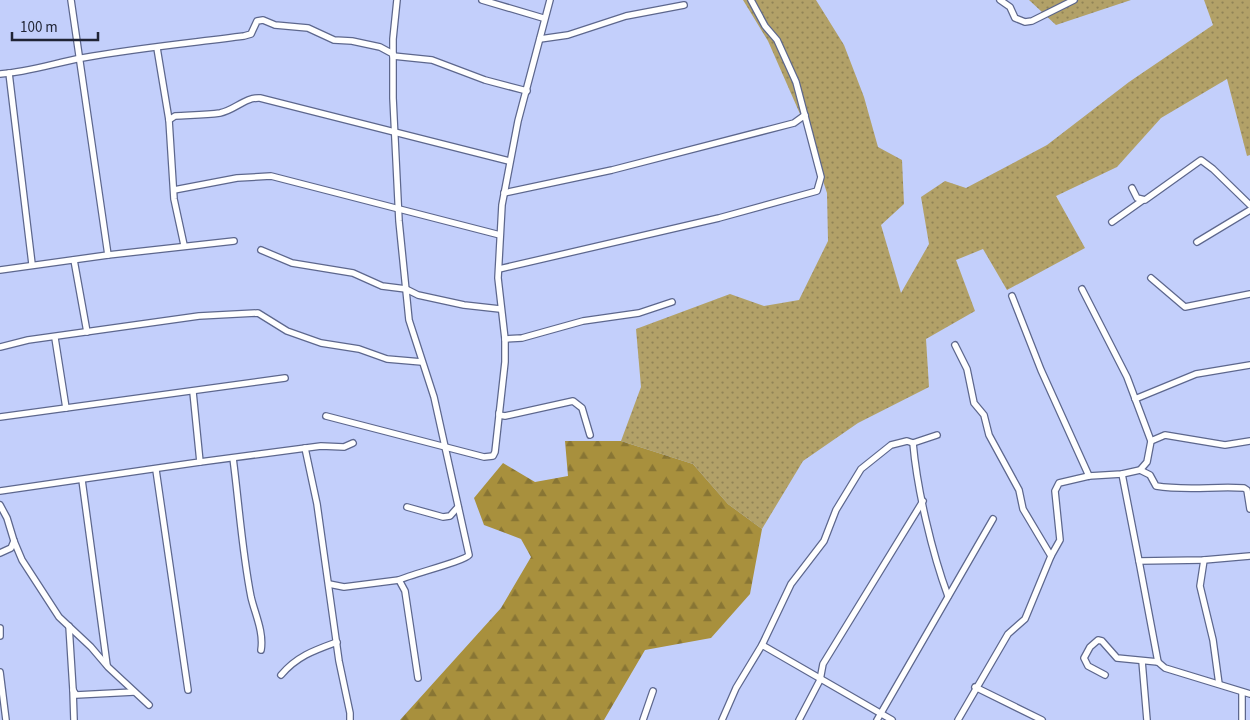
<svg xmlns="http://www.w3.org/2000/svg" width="1250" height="720" font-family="'Source Sans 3',sans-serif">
<defs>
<pattern id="grass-dots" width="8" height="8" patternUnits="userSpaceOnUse" patternTransform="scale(1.25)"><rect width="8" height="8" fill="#b2a168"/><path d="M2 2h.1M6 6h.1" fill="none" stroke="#908356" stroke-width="1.8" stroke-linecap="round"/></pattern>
<pattern id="forest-firs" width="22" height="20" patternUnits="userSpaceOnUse" patternTransform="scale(1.25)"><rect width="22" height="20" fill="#a8903d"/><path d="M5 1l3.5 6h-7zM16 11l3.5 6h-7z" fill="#887534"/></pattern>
</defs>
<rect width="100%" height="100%" fill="#c3cffb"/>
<g fill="url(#grass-dots)">
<polygon points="743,0 816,0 844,45 864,97 878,147 902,160 904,204 881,225 901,293 929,244 921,197 945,181 966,188 1047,145 1129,82 1213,25 1204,0 1250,0 1250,155 1247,156 1227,79 1161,118 1117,167 1056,196 1085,248 1007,290 983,249 956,260 975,311 926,339 929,387 858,423 803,461 762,529 728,504 693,464 621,441 641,387 636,329 730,294 764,306 799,300 828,241 827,193 804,123 768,41"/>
<polygon points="1029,0 1131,0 1056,25"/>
</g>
<polygon fill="url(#forest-firs)" points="565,441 621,441 693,464 728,504 762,529 750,594 711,638 645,650 604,720 400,720 501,608 531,557 521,539 484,525 474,498 503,463 535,482 568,476"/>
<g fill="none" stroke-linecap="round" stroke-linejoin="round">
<g stroke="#5d678d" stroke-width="8">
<g id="street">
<polyline points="71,0 108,255"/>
<path d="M397,0l-4,39v59l6,123 10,99 25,77 35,158c-4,6 -57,19 -70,25"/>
<polyline points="482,0 543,18"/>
<polyline points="1000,0 1010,7 1015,18 1025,22 1032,21 1074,0"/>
<polyline points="540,39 568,35 626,16 684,5"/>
<polyline points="157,48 169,120 174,199 184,245"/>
<polyline points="393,56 432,60 485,80 527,91"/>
<polyline points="9,73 32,264"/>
<path d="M0,74c28,-2 55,-11 82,-16 54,-10 108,-15 162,-22l7,-2 6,-13 6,-1 12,5 33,3 26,12 18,1 28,6 13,7"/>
<path d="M169,120l6,-4c15,-1 30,-1 45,-3 15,-3 25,-16 40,-15l249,63"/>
<polyline points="1132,188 1137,198 1145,200 1201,160 1213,169 1250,205"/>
<polyline points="174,190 237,178 271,176 500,235"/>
<polyline points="504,193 612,170 794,123 805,115"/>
<polyline points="1112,222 1143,200"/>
<polyline points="1197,242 1250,210"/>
<polyline points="261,250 292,263 353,273 382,286 406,289 418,295 464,305 500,309"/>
<polyline points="74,260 87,332"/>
<polyline points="499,269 719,218 817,191 821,177 796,82 777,40 765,26 751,0"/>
<polyline points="0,270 108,255 234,241"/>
<polyline points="1151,278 1185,307 1250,294"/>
<polyline points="1082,289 1127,377 1151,441"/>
<polyline points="1012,296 1041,370 1089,476"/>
<polyline points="55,338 66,408"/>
<polyline points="505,339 522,338 583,321 639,313 672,302"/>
<polyline points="955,345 967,369 974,403 984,415 989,435 1019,490 1023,509 1051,556 1025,619 1008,634 958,720"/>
<polyline points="0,347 28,340 199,316 258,313 287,331 321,343 359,349 387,359 422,362"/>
<polyline points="1135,399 1196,374 1250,365"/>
<polyline points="499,413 499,415 505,416 573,401 582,408 590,435"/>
<polyline points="326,416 484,457 493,456 495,452 505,362 505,339 498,278 502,205 518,121 550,0"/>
<polyline points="0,417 285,378"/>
<path d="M913,443c4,46 19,110 35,153"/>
<polyline points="305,448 317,504 339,661 350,713 350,720"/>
<path d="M233,458c6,46 9,93 18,139 4,17 13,35 10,53"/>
<polyline points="200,462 321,446 344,447 353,443"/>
<polyline points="156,470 188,690"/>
<path d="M1140,470l10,5 6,11c30,5 59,0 88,2l3,2 3,19"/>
<polyline points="1122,474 1139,561 1204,560 1250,556"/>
<polyline points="82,480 107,665"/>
<polyline points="0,491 200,462 193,392"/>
<polyline points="0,505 7,518 14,541 22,560 59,617 91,647 108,667 149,705"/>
<polyline points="407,507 443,517 450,516 458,507"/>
<polyline points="0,553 11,548 14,541"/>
<polyline points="1051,556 1060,540 1055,491 1059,483 1089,476 1122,474 1140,470 1147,462 1151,441 1165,435 1225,445 1250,441"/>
<polyline points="1204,560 1200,586 1213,640 1219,684"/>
<polyline points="1139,561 1158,662"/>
<polyline points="329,584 344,587 399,580 405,591 418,678"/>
<polyline points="69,626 73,690 76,695 134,692"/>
<polyline points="0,628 0,636"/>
<polyline points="762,645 892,720"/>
<polyline points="1142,661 1147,720"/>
<polyline points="0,672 6,720"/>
<path d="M281,675c16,-19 34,-25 56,-33"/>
<polyline points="1105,675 1088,666 1084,658 1090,647 1098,640 1102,641 1117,658 1158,662 1165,668 1250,694"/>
<polyline points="975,687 1042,720"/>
<polyline points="73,690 74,720"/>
<polyline points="643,720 653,691"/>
<polyline points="722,720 736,688 762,645 791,584 824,541 836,510 861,469 891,445 907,441 913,443 937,435"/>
<polyline points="799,720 820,680 823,664 923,501"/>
<polyline points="877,720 993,519"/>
<polyline points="1242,720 1242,692"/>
</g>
</g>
<use href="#street" stroke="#fff" stroke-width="5.5"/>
</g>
<path d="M12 32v8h86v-8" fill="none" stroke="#202435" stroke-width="2.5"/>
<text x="20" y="32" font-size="15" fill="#202435" stroke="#c3cffb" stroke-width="4" paint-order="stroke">100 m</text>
</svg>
